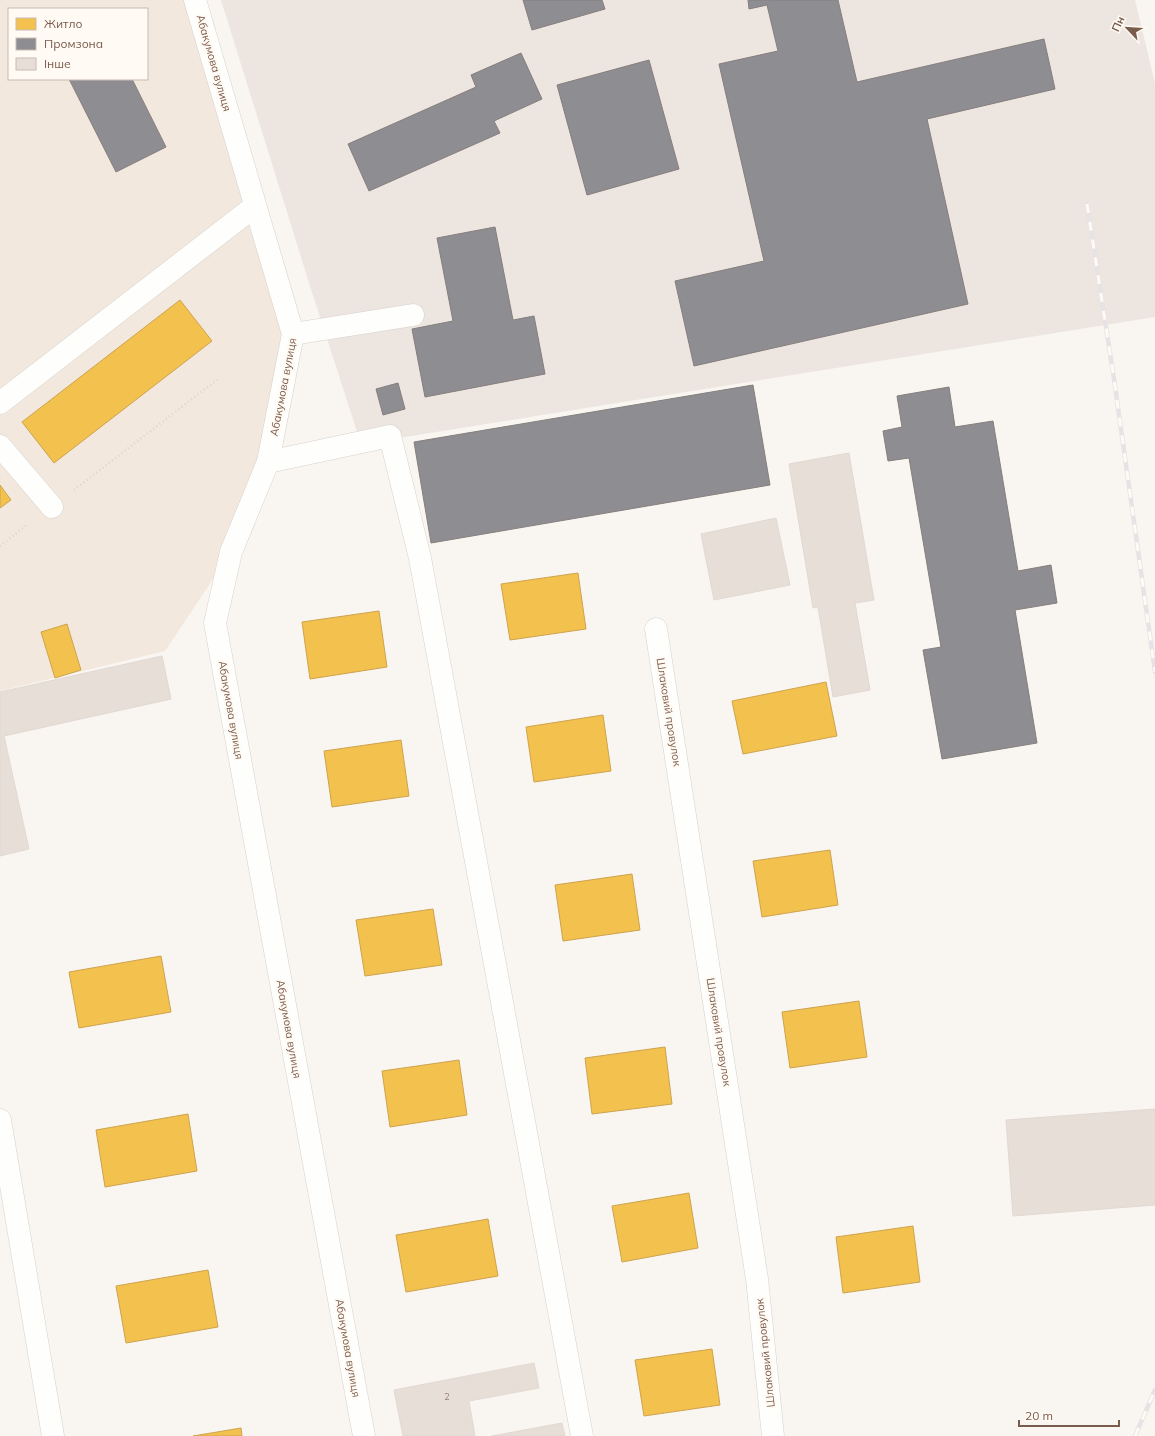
<svg xmlns="http://www.w3.org/2000/svg" width="1155" height="1436" font-family="Mulish,sans-serif">
<rect width="100%" height="100%" fill="#f9f5f0"/>
<path fill="#f2e8de" fill-rule="evenodd" d="M0,0h195l98,334 -25,128 -37,90 -66,99 -165,40zM9,9h138v70h-138z"/>
<polygon fill="#ede5e0" points="221,0 1135,0 1155,83 1155,317 361,444 310,286"/>
<g fill="#f2c14e" stroke="#cea34e">
<polygon points="180,300 212,341 54,463 22,422"/>
<polygon points="0,485 11,500 0,508"/>
<polygon points="578,573 586,629 510,640 501,584"/>
<polygon points="379,611 387,667 310,679 302,622"/>
<polygon points="67,624 81,670 55,678 41,632"/>
<polygon points="826,682 837,736 743,754 732,701"/>
<polygon points="603,715 611,771 534,782 526,727"/>
<polygon points="401,740 409,796 332,807 324,751"/>
<polygon points="830,850 838,905 762,917 753,861"/>
<polygon points="632,874 640,930 563,941 555,885"/>
<polygon points="433,909 442,965 365,976 356,920"/>
<polygon points="161,956 171,1012 79,1028 69,972"/>
<polygon points="859,1001 867,1057 790,1068 782,1012"/>
<polygon points="665,1047 672,1104 592,1114 585,1058"/>
<polygon points="459,1060 467,1115 390,1127 382,1071"/>
<polygon points="188,1114 197,1171 105,1187 96,1130"/>
<polygon points="689,1193 698,1248 622,1262 612,1206"/>
<polygon points="488,1219 498,1276 406,1292 396,1235"/>
<polygon points="913,1226 920,1282 843,1293 836,1237"/>
<polygon points="208,1270 218,1327 126,1343 116,1286"/>
<polygon points="712,1349 720,1405 644,1416 635,1360"/>
<polygon points="241,1428 242,1436 193,1436"/>
</g>
<g fill="#8d8d92" stroke="#877e7d">
<polygon points="523,0 602,0 605,9 532,30"/>
<polygon points="748,0 838,0 857,82 1044,39 1055,89 927,119 968,304 694,366 675,281 764,261 719,64 778,51 767,5 749,9"/>
<polygon points="521,53 542,99 494,121 500,133 369,191 348,144 476,87 471,75"/>
<polygon points="649,60 679,169 587,195 557,85"/>
<polygon points="69,79 132,79 166,147 116,172"/>
<polygon points="495,227 513,320 534,316 545,374 425,397 412,329 453,321 437,238"/>
<polygon points="398,383 405,409 383,415 376,389"/>
<polygon points="753,385 770,485 431,543 414,442"/>
<polygon points="949,387 955,427 993,421 1018,571 1051,565 1057,603 1015,610 1037,743 942,759 923,650 941,647 909,458 888,461 883,431 902,427 897,396"/>
</g>
<g fill="#e6ded7" stroke="#e2d8d2">
<polygon points="849,453 874,600 855,603 870,690 833,697 818,607 813,608 789,464"/>
<polygon points="776,518 790,585 714,600 701,534"/>
<polygon points="162,656 171,699 4,736 29,849 0,856 0,692"/>
<polygon points="1155,1109 1155,1205 1013,1216 1006,1120"/>
<polygon points="534,1363 539,1388 469,1401 475,1436 403,1436 394,1390"/>
<polygon points="562,1423 565,1436 492,1436"/>
</g>
<g fill="none" stroke-linecap="round" stroke-linejoin="round">
<g stroke="#d7d1cb" stroke-width="23">
<g id="minor">
<polyline points="195,0 293,334 268,462 231,552 215,623 364,1436"/>
<polyline points="293,334 413,315"/>
<polyline points="0,403 255,206"/>
<polyline points="0,446 52,507"/>
<polyline points="268,462 390,436 420,558 582,1436"/>
<polyline points="656,629 757,1279 773,1436"/>
<polyline points="0,1120 53,1436"/>
</g>
</g>
<g stroke="#dcd5d0" stroke-width="2.5" stroke-dasharray="1 3" stroke-linecap="butt">
<polyline points="74,490 218,379"/>
<polyline points="0,546 28,524"/>
</g>
<use href="#minor" stroke="#fefefd" stroke-width="22"/>
<g stroke="#e6e3e7" stroke-width="4.5">
<g id="rail">
<polyline points="1087,204 1114,379 1155,672"/>
<polyline points="1135,1436 1155,1390"/>
</g>
</g>
<use href="#rail" stroke="#fffaf3" stroke-width="3" stroke-dasharray="9" stroke-linecap="butt"/>
</g>
<g text-anchor="middle" dominant-baseline="central" stroke-width="4" stroke-linejoin="round" paint-order="stroke">
<g font-size="9" fill="#977e72">
<text x="447" y="1396">2</text>
</g>
<g font-size="11" fill="#7a5c4d" stroke="#fffaf3">
<text transform="translate(214 63) rotate(74)">Абакумова вулиця</text>
<text transform="translate(283 387) rotate(-79)">Абакумова вулиця</text>
<text transform="translate(231 710) rotate(80)">Абакумова вулиця</text>
<text transform="translate(669 712) rotate(81)">Шлаковий провулок</text>
<text transform="translate(289 1029) rotate(80)">Абакумова вулиця</text>
<text transform="translate(719 1032) rotate(81)">Шлаковий провулок</text>
<text transform="translate(348 1348) rotate(80)">Абакумова вулиця</text>
<text transform="translate(765 1353) rotate(-96)">Шлаковий провулок</text>
</g>
</g>
<rect x="8" y="8" width="140" height="72" fill="#fffaf3" stroke="#cabbb1"/>
<rect x="16" y="18" width="20" height="12" fill="#f2c14e" stroke="#cabbb1"/>
<text x="44" y="28" font-size="12" fill="#7a5c4d">Житло</text>
<rect x="16" y="38" width="20" height="12" fill="#8d8d92" stroke="#cabbb1"/>
<text x="44" y="48" font-size="12" fill="#7a5c4d">Промзона</text>
<rect x="16" y="58" width="20" height="12" fill="#e6ded7" stroke="#cabbb1"/>
<text x="44" y="68" font-size="12" fill="#7a5c4d">Інше</text>
<g transform="translate(1127 28) rotate(295)" stroke="#fffaf3" stroke-width="3" paint-order="stroke">
<path d="M0-3L7 15L0 10L-7 15Z" fill="#7a5c4d"/>
<text y="-6" font-size="11" font-weight="bold" text-anchor="middle" fill="#7a5c4d">Пн</text>
</g>
<path d="M1019 1420v6h100v-6" fill="none" stroke="#7a5c4d" stroke-width="2"/>
<text x="1025" y="1420" font-size="12" fill="#7a5c4d" stroke="#fffaf3" stroke-width="3" paint-order="stroke">20 m</text>
</svg>
